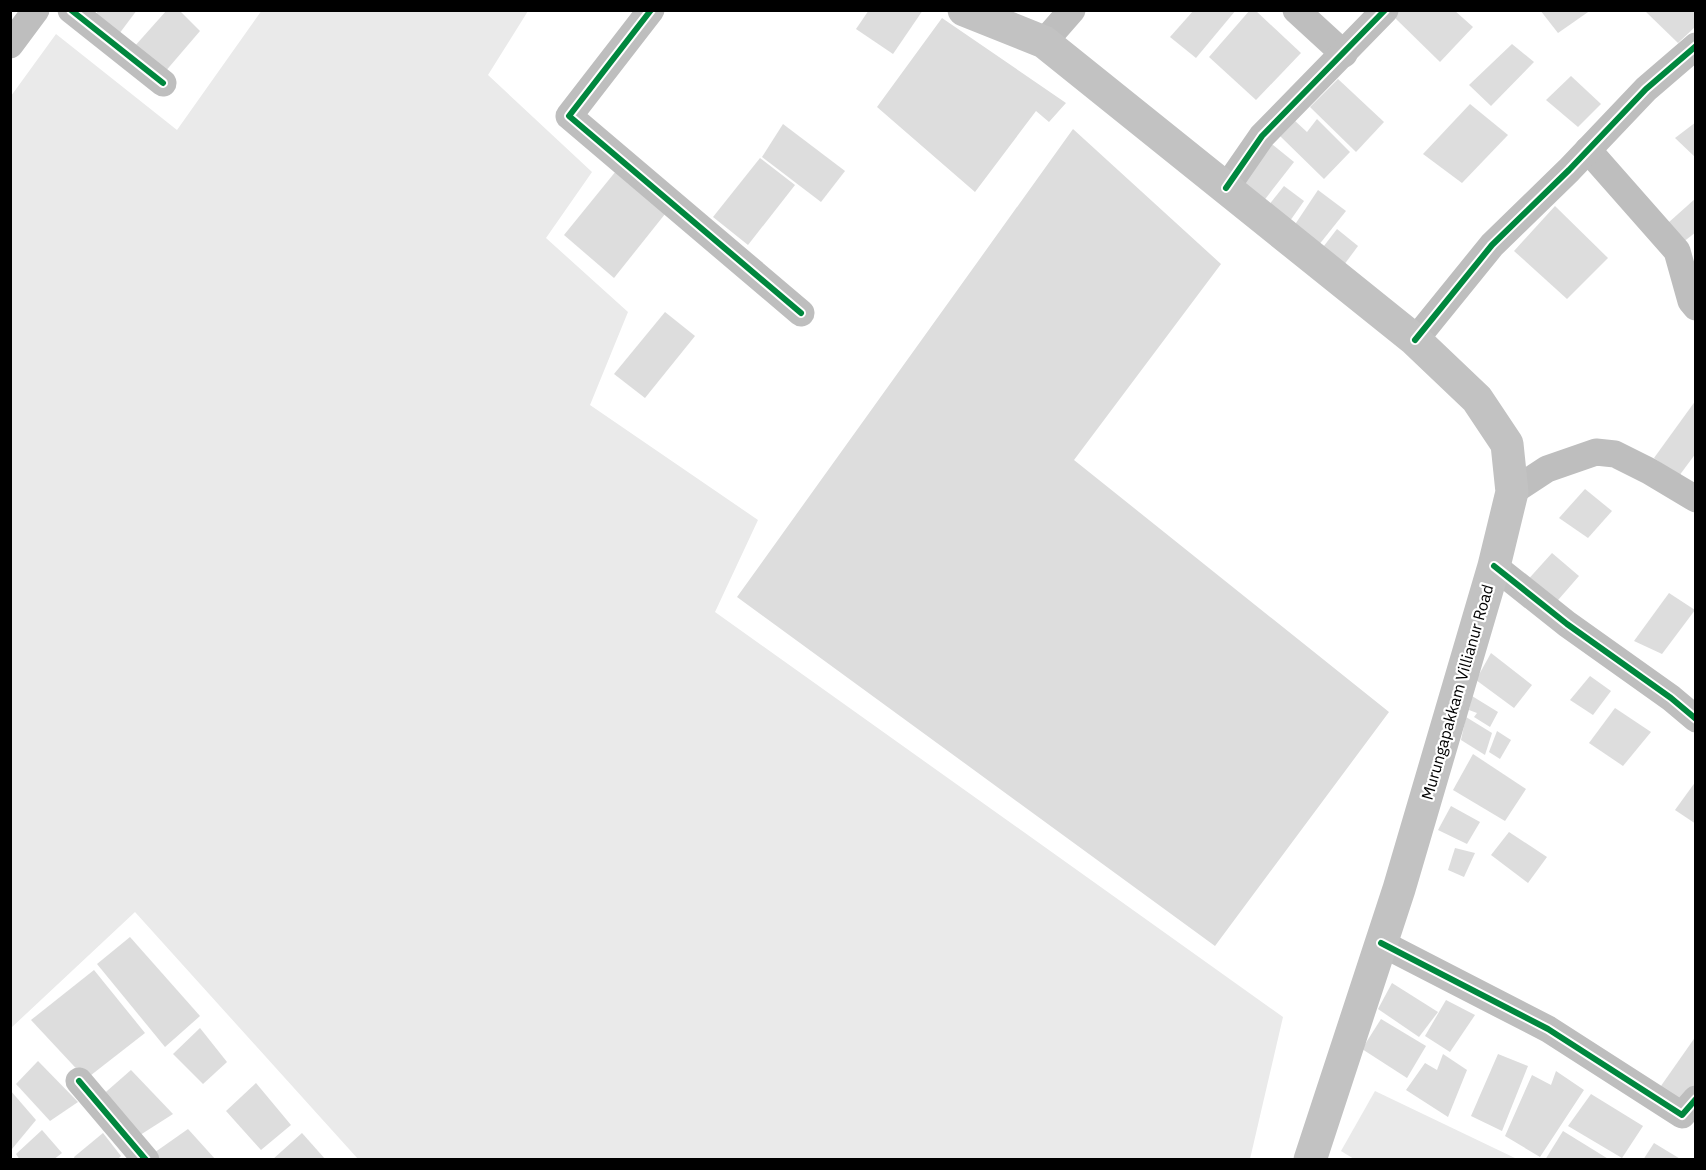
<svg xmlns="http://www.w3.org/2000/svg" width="1706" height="1170" font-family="'IBM Plex Sans',sans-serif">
<rect width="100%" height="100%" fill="#fff"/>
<g fill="#eaeaea">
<polygon points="262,10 528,11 488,75 592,172 546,238 628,312 590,405 758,520 715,612 1283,1017 1250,1159 358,1159 135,912 11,1028 11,96 56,34 177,130"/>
<polygon points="1375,1091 1517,1159 1354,1159 1341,1151"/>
</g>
<g fill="#ddd">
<polygon points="99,10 137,10 116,38 92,19"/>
<polygon points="167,10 179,10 200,31 164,73 134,47"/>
<polygon points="869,10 923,10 893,54 856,29"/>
<polygon points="1194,10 1236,10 1196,58 1170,37"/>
<polygon points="1250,10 1255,10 1301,53 1256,100 1209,57"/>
<polygon points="1398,10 1454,10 1473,27 1440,62 1393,16"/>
<polygon points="1540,10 1591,10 1558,33"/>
<polygon points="1644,10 1696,10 1696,26 1678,43"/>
<polygon points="942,18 1066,103 1049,122 1036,111 975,192 877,107"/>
<polygon points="1512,44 1534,62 1491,106 1469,85"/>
<polygon points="1571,76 1601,104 1578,127 1546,100"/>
<polygon points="1338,79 1384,122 1356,152 1310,107"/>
<polygon points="1470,104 1508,135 1462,183 1423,154"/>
<polygon points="1317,119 1350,152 1324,179 1280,136 1294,120 1307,132"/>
<polygon points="1696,122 1696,158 1675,138"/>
<polygon points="783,124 845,171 821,202 762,157"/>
<polygon points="1073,129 1221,264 1074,460 1389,712 1215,946 737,597"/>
<polygon points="1268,141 1294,162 1259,207 1234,187"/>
<polygon points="760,158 795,185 748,245 713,217"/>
<polygon points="616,171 665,214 614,278 564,235"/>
<polygon points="1284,186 1304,201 1285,228 1264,211"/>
<polygon points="1318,190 1346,211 1314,251 1290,232"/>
<polygon points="1696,198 1696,232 1682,243 1668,223"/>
<polygon points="1555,206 1608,258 1567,299 1514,251"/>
<polygon points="1337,229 1358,246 1338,273 1317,255"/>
<polygon points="665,312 695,336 645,398 614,374"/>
<polygon points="1696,400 1696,453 1679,476 1654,458"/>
<polygon points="1585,489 1612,511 1588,538 1559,518"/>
<polygon points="1552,553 1579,576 1552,607 1523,585"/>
<polygon points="1669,593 1695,610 1662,654 1634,641"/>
<polygon points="1491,653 1532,685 1514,708 1476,680"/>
<polygon points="1590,676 1611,691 1593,715 1570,700"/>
<polygon points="1472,696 1498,712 1490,727 1474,717 1477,713 1469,710"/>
<polygon points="1615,708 1651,732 1623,766 1589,743"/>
<polygon points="1466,717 1492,733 1485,755 1461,740"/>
<polygon points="1497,731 1511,740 1500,759 1489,752"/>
<polygon points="1473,754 1526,789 1505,821 1453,790"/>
<polygon points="1696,781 1696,824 1675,810"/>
<polygon points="1451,806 1480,822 1467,844 1438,830"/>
<polygon points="1509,832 1547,857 1528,883 1491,855"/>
<polygon points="1455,848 1475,853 1464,877 1448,870"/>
<polygon points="130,937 200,1016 165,1047 97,964"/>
<polygon points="94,970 145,1033 86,1079 31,1020"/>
<polygon points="1392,983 1438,1012 1419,1037 1378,1009"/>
<polygon points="1446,1000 1475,1015 1450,1052 1425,1036"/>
<polygon points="1381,1019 1426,1046 1407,1078 1362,1049"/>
<polygon points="200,1028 227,1062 203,1084 173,1054"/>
<polygon points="1696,1036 1696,1089 1681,1107 1656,1093"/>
<polygon points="1443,1054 1467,1070 1448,1117 1406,1090 1425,1063 1437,1070"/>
<polygon points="1498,1054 1528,1066 1502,1131 1471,1116"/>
<polygon points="38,1061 78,1102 50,1121 16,1084"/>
<polygon points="131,1070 173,1114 137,1137 99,1098"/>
<polygon points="1556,1071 1584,1090 1540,1157 1505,1136 1532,1075 1551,1085"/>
<polygon points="256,1083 291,1125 261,1150 226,1111"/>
<polygon points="10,1090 36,1120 12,1149 10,1147"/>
<polygon points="1591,1094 1643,1126 1622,1158 1568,1126"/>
<polygon points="188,1129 216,1160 155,1160 151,1155"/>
<polygon points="42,1130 62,1153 53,1160 20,1160 16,1154"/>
<polygon points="1563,1131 1610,1160 1545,1160"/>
<polygon points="103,1133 121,1156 117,1160 75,1160 74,1157"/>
<polygon points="302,1133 326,1160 272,1160"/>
<polygon points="1654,1143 1682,1160 1643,1160"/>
</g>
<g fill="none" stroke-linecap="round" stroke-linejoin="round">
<g stroke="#bebebe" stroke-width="27">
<polyline points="71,10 163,83"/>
<polyline points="651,10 569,116 801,313"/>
<polyline points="1296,10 1344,54"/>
<polyline points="1044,42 1072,10"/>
<polyline points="10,45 36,10"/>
<polyline points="1588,150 1677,251 1691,301 1696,307"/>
<polyline points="1226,188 1262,136 1385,10"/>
<polyline points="1415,340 1492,245 1569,170 1646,89 1696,46"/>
<polyline points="1512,492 1547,469 1596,452 1615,454 1649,471 1696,499"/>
<polyline points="1494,566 1567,624 1671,698 1696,719"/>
<polyline points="1381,943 1548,1029 1682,1115 1696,1099"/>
<polyline points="79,1081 146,1160"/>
</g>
<polyline stroke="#c2c2c2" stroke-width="33" points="964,10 1044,42 1415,340 1477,399 1507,444 1512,492 1494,566 1399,889 1310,1160"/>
<g stroke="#fff" stroke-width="10">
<g id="cycleway">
<polyline points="71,10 163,83"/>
<polyline points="651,10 569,116 801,313"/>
<polyline points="1226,188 1262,136 1385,10"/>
<polyline points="1415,340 1492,245 1569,170 1646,89 1696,46"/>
<polyline points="1494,566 1567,624 1671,698 1696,719"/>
<polyline points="1381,943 1548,1029 1682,1115 1696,1099"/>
<polyline points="79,1081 146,1160"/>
</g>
</g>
<use href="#cycleway" stroke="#00873e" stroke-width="6"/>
</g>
<g text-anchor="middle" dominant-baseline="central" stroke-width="4.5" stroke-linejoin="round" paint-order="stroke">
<g font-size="16" fill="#000" stroke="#fff">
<text transform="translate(1457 692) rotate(-74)">Murungapakkam Villianur Road</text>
</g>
</g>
<rect width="1706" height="1170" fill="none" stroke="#000000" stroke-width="24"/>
</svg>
